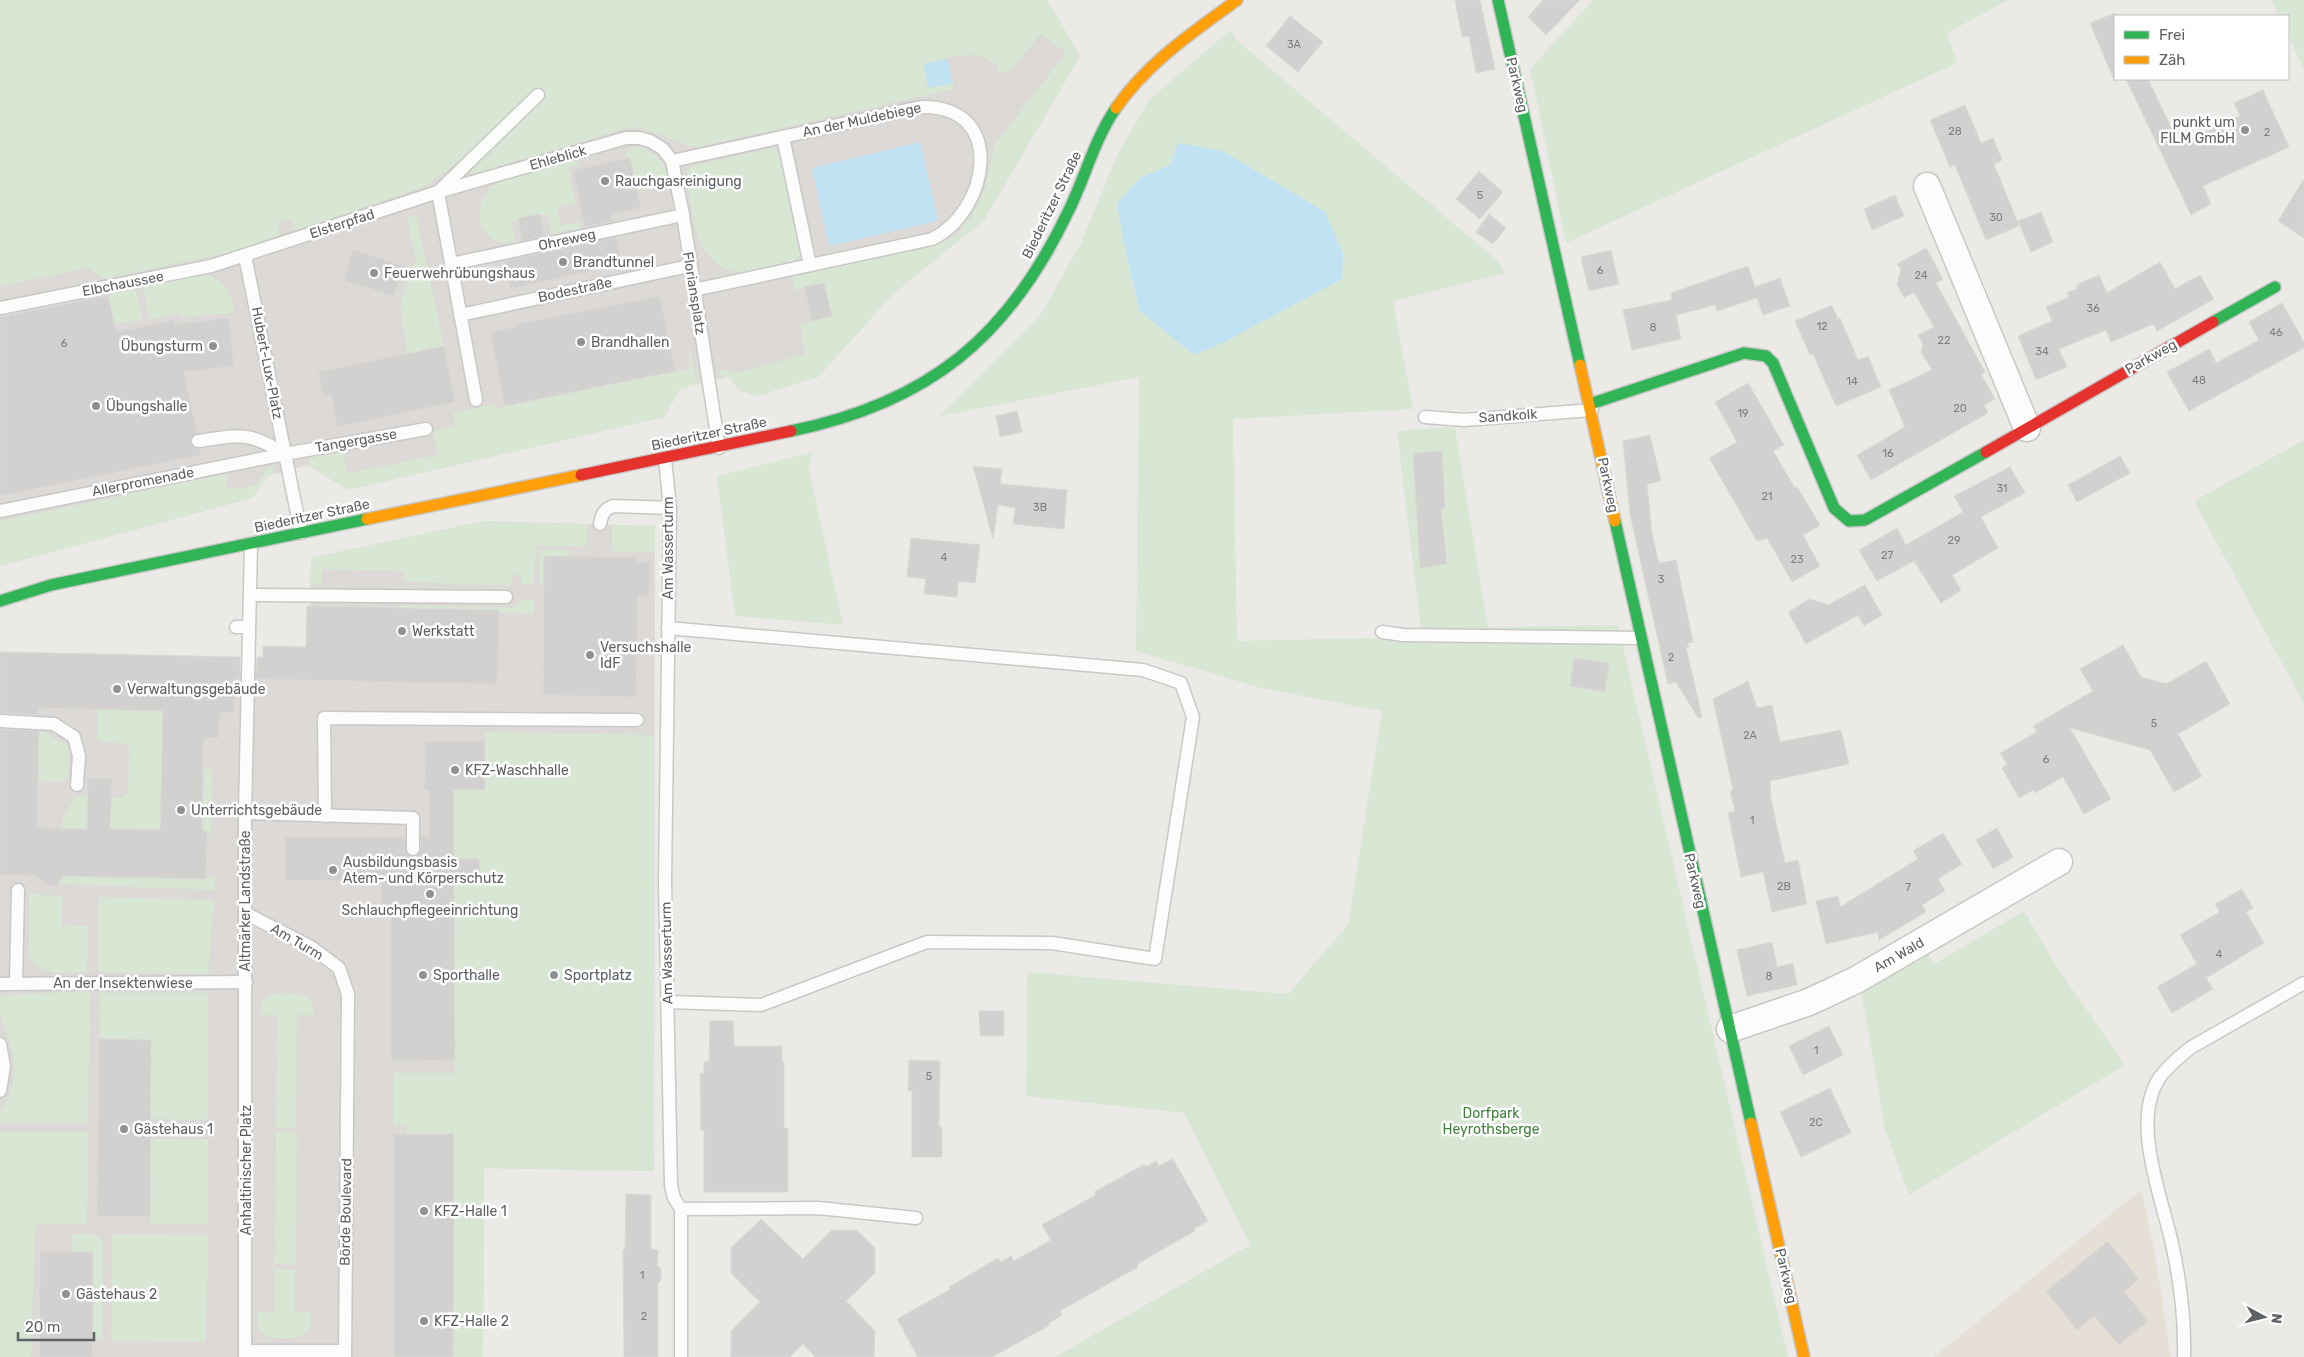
<svg xmlns="http://www.w3.org/2000/svg" width="2304" height="1357" font-family="Rubik,sans-serif">
<rect width="100%" height="100%" fill="#eceae7"/>
<polygon fill="#e5dfd5" points="2141,1190 2153,1243 2171,1357 1934,1357"/>
<g fill="#dcd9d6">
<polygon points="1047,0 1080,56 984,220 893,294 818,377 756,396 741,391 728,377 697,384 680,389 664,417 348,490 308,465 268,476 252,498 0,566 0,256 464,157 466,163"/>
<polygon points="484,521 655,526 654,1171 484,1168 483,1357 0,1357 0,652 235,657 235,670 263,671 306,650 310,606 311,558"/>
</g>
<g fill="#d8e6d4" fill-rule="evenodd">
<path d="M0,0h1047l33,56 -96,164 -91,74 -75,83 -62,19 -15,-5 -13,-14 -7,1 -2,-8 21,2 65,-18 -5,-30 12,-3 -8,-33 -10,2 -2,-14 131,-28 27,-9 9,-8 15,-20 10,-20 11,-47 71,-91 -25,-19 -30,35 -13,5v-7c-21,-21 -48,-9 -74,-3l4,24 25,-5 1,6 -256,58 -8,-1 -40,-15 -12,-4 -10,1 -156,46 -3,-2 -5,-15 -35,27 -11,5 -124,42 -2,-12 -14,2 2,15 -47,16 -130,27 -15,-11 -88,18z"/>
<polygon points="1593,0 2008,0 1947,33 1957,63 1566,243 1530,69"/>
<polygon points="2271,0 2304,0 2304,70 2288,36 2288,16 2279,16"/>
<path d="M1230,30l9,12 259,219 7,12 -112,28 20,108 -180,10 4,222 185,-4 -25,-206 58,-4 33,200 130,-2 170,732h-733l195,-112 -66,-132 -158,-17 1,-124 261,22 60,-69 34,-214 -121,-23 -125,-37 3,-274 -199,39 99,-99 42,-74 37,-90 31,-53zM1170,165l105,18 50,29 -185,99 -13,-53 -10,-54 23,-26z"/>
<path d="M641,147c13,4 35,25 23,39l-27,5 -7,-32h-4l-1,-4 5,-7z"/>
<path d="M773,148l10,10 19,90c-4,16 -15,15 -29,18 -10,2 -21,6 -31,6 -48,0 -49,-61 -56,-96 1,-7 3,-9 10,-11z"/>
<path d="M575,160l6,4 -13,4 8,35 -19,4 4,18 19,-3 1,6 -29,6 -5,-20 -36,7 5,21c-41,6 -49,-39 -19,-60z"/>
<polygon points="416,215 444,346 407,354 400,302 416,259 407,219 409,216"/>
<path d="M203,274c22,5 28,19 32,39l-54,4 -1,-4 -31,7 -6,-35z"/>
<polygon points="135,286 142,320 114,324 108,291"/>
<polygon points="689,342 697,384 680,389 664,417 348,490 308,465 310,457 343,453 348,473 437,455 434,431 456,426 453,413 494,404 496,408 689,369"/>
<polygon points="2304,440 2304,704 2194,501"/>
<polygon points="813,452 809,469 843,625 735,616 717,476"/>
<polygon points="269,467 273,468 274,474 268,476 252,498 0,566 0,521 226,474 228,478 225,487 234,489 257,485 264,473 265,468"/>
<polygon points="484,521 587,524 587,546 536,545 534,583 522,584 522,575 512,575 511,585 403,582 403,571 321,569 321,584 310,584 311,558"/>
<polygon points="612,525 655,526 655,552 612,551"/>
<polygon points="540,550 569,550 570,556 544,556 544,584 539,584"/>
<polygon points="521,599 534,600 534,614 398,609 398,605 513,608"/>
<path d="M97,710l66,1 -3,119 -98,-2 1,-10 12,-22 47,2 6,-4 1,-46c-8,-9 -22,-2 -31,-8z"/>
<polygon points="39,729 69,747 68,777 63,782 38,781"/>
<polygon points="485,732 654,735 654,1171 484,1168 483,1357 453,1357 454,1135 407,1134 406,1125 393,1125 394,1073 455,1073 454,882 480,881 479,859 454,859 454,790 485,790"/>
<polygon points="203,769 212,769 211,834 202,831"/>
<polygon points="61,876 206,879 206,877 215,877 215,890 58,884"/>
<path d="M29,894l34,2 -1,29 26,1 -1,46c-21,0 -47,6 -58,-16z"/>
<polygon points="99,897 214,900 208,971 206,974 100,972 98,970"/>
<polygon points="2024,911 2057,967 2125,1065 1909,1195 1885,1130 1861,990 1927,952 1934,964"/>
<polygon points="90,991 88,1123 0,1123 0,1112 10,1095 15,1072 12,1050 0,1015 0,997 4,995"/>
<polygon points="100,993 208,993 208,1120 150,1119 151,1040 99,1039"/>
<path d="M277,993c19,1 36,-2 37,22h-17l-1,113h-20l1,-113h-17c1,-13 4,-19 17,-22z"/>
<polygon points="0,1132 88,1132 87,1224 41,1224 35,1226 31,1357 0,1357"/>
<polygon points="276,1132 297,1133 296,1264 275,1264"/>
<polygon points="151,1139 208,1139 208,1224 150,1224"/>
<path d="M72,1234c12,0 26,-4 31,10l-1,96 -9,-1 -2,-3 -19,-83z"/>
<polygon points="112,1234 208,1235 206,1342 111,1341"/>
<path d="M275,1269l20,1v42h16v15l-9,9c-10,3 -33,5 -41,-4 -4,-5 -3,-14 -3,-20h17z"/>
</g>
<g fill="#c0e2f2">
<polygon points="947,59 953,83 928,88 924,64"/>
<polygon points="920,142 938,221 829,246 812,168"/>
<polygon points="1178,143 1222,151 1325,212 1343,254 1342,279 1224,342 1194,355 1140,311 1127,258 1117,204 1140,178 1170,165"/>
</g>
<g fill="#d3d1d0" stroke="#dbd9d6">
<polygon points="1455,0 1480,0 1495,69 1476,73 1469,36 1462,37"/>
<polygon points="1543,0 1580,0 1546,35 1528,17"/>
<polygon points="2115,13 2115,82 2090,23"/>
<polygon points="1290,16 1323,42 1298,72 1266,46"/>
<polygon points="2126,79 2148,79 2179,144 2240,116 2234,103 2263,90 2289,147 2203,186 2211,204 2191,215"/>
<polygon points="1965,105 1981,143 1993,138 2002,160 1994,164 2019,226 1986,240 1955,165 1950,167 1930,120"/>
<polygon points="630,158 641,208 611,214 613,221 585,227 573,170"/>
<polygon points="1479,171 1503,192 1480,219 1456,199"/>
<polygon points="2304,179 2304,238 2278,221"/>
<polygon points="1895,195 1904,216 1872,230 1864,209"/>
<polygon points="2041,212 2053,242 2031,252 2018,221"/>
<polygon points="540,214 544,236 522,241 518,218"/>
<polygon points="1489,214 1506,228 1493,244 1476,232"/>
<polygon points="616,237 622,264 510,289 504,261"/>
<polygon points="1926,248 1943,279 1936,283 1985,372 1981,374 1995,399 1984,405 1988,413 1871,480 1857,455 1905,427 1889,390 1932,370 1921,352 1923,344 1918,335 1934,327 1914,292 1904,298 1897,284 1901,269 1897,264"/>
<polygon points="353,249 404,266 394,296 343,280"/>
<polygon points="1611,250 1619,284 1589,291 1581,257"/>
<polygon points="2160,262 2175,289 2200,275 2214,299 2157,331 2153,324 2111,342 2106,330 2059,349 2067,367 2036,380 2018,336 2052,321 2046,307 2069,297 2067,293 2076,289 2078,284 2099,275 2107,293"/>
<polygon points="1748,266 1755,287 1780,278 1790,306 1763,315 1757,298 1717,311 1715,305 1676,315 1681,339 1632,350 1623,310 1672,300 1671,293"/>
<polygon points="824,283 832,316 812,321 804,287"/>
<polygon points="108,295 116,332 174,320 174,324 229,318 234,366 184,372 197,433 191,438 190,443 195,448 200,449 201,455 0,496 0,317"/>
<polygon points="660,296 675,371 505,406 490,332 518,326 517,324"/>
<polygon points="2282,303 2304,342 2304,348 2189,411 2167,372 2209,349 2216,363 2259,340 2249,322"/>
<polygon points="1832,305 1838,319 1840,318 1858,360 1868,356 1881,387 1836,406 1813,354 1810,355 1795,321"/>
<polygon points="444,346 455,402 337,427 331,394 323,396 318,372"/>
<polygon points="1748,383 1784,445 1773,451 1795,488 1797,487 1820,525 1803,535 1820,566 1792,582 1767,538 1757,541 1709,458 1737,442 1715,402"/>
<polygon points="1017,411 1022,432 1000,437 996,416"/>
<polygon points="1650,435 1661,481 1647,484 1652,534 1659,563 1676,560 1693,642 1688,643 1689,647 1686,647 1702,717 1698,718 1676,682 1668,684 1630,514 1623,441"/>
<polygon points="1442,451 1445,508 1441,508 1447,564 1420,568 1413,453"/>
<polygon points="2120,456 2130,473 2077,502 2068,485"/>
<polygon points="973,466 1002,469 1000,484 1067,490 1064,529 1013,524 1015,508 998,505 993,539"/>
<polygon points="2010,467 2025,493 1981,517 1998,548 1952,575 1961,590 1941,603 1914,561 1877,581 1859,550 1897,528 1906,545 1963,512 1954,496"/>
<polygon points="911,538 980,545 975,583 958,581 957,597 924,594 926,579 907,577"/>
<polygon points="544,556 638,557 638,562 650,562 649,597 638,596 636,697 543,695"/>
<polygon points="1865,585 1882,615 1864,626 1858,615 1806,644 1788,612 1810,599 1828,605"/>
<polygon points="307,606 499,610 497,684 256,679 257,657 263,657 263,646 306,647"/>
<polygon points="2123,645 2141,677 2166,684 2206,661 2230,704 2178,734 2202,776 2174,792 2150,750 2070,728 2111,799 2084,814 2063,777 2035,793 2034,790 2019,798 2002,768 2007,765 2000,753 2037,732 2033,726 2093,691 2080,669"/>
<polygon points="0,652 240,657 240,679 235,679 234,713 220,712 219,738 204,738 202,831 207,831 206,879 63,876 57,885 51,886 47,885 36,876 0,875 0,729 39,731 37,828 87,829 88,778 112,779 110,829 160,830 163,711 39,708 39,715 0,713"/>
<polygon points="1574,658 1609,663 1605,692 1570,686"/>
<polygon points="1748,681 1757,708 1772,705 1780,742 1841,730 1849,764 1770,781 1771,799 1785,863 1798,860 1807,904 1772,912 1763,872 1741,877 1728,813 1735,811 1730,791 1733,790 1713,699"/>
<polygon points="425,741 485,741 485,790 454,790 454,859 479,859 480,882 454,882 455,1060 391,1061 391,918 381,918 381,881 285,881 285,837 405,837 406,853 413,857 417,856 421,849 421,837 429,837 429,790 424,790"/>
<polygon points="1997,828 2013,857 1993,869 1976,840"/>
<polygon points="1943,833 1962,864 1938,879 1945,891 1922,905 1926,912 1879,940 1878,932 1826,944 1816,901 1838,896 1840,907 1918,859 1913,851"/>
<polygon points="2242,889 2253,908 2246,912 2264,943 2206,978 2213,989 2172,1013 2157,987 2197,964 2180,935 2220,912 2215,904"/>
<polygon points="1772,942 1777,967 1793,963 1797,985 1747,996 1737,950"/>
<polygon points="979,1011 1004,1011 1004,1036 980,1036"/>
<polygon points="710,1021 733,1021 734,1046 782,1046 782,1062 784,1062 784,1128 788,1128 788,1192 704,1192 704,1130 701,1130 700,1073 704,1074 704,1062 709,1062"/>
<polygon points="1829,1026 1843,1055 1803,1075 1789,1046"/>
<polygon points="99,1039 151,1040 150,1217 97,1217"/>
<polygon points="909,1060 940,1061 939,1127 942,1127 942,1157 912,1157 912,1091 908,1091"/>
<polygon points="1830,1088 1851,1133 1801,1157 1780,1112"/>
<polygon points="394,1134 454,1134 453,1357 394,1357"/>
<polygon points="1173,1159 1208,1221 1194,1229 1195,1231 1137,1264 1138,1267 1060,1311 1062,1315 1048,1324 1050,1325 992,1357 918,1357 897,1319 951,1289 949,1287 998,1258 1001,1262 1011,1256 1014,1261 1051,1240 1042,1225 1096,1195 1094,1192 1145,1164 1146,1167 1156,1161 1159,1166"/>
<polygon points="626,1194 651,1195 651,1249 658,1250 657,1265 661,1269 661,1280 658,1284 658,1357 624,1357 623,1250 625,1249"/>
<polygon points="761,1219 803,1259 832,1230 857,1230 875,1248 875,1273 846,1301 875,1331 874,1357 815,1357 803,1344 790,1357 731,1357 731,1331 760,1302 731,1273 731,1248"/>
<polygon points="2108,1241 2139,1279 2124,1292 2148,1321 2119,1345 2094,1316 2077,1330 2046,1291"/>
<polygon points="40,1252 93,1252 93,1357 39,1357"/>
</g>
<g fill="none" stroke-linecap="round" stroke-linejoin="round">
<g stroke="#c8c8c7" stroke-width="15">
<g id="lane">
<polyline points="783,137 810,265"/>
<path d="M672,161l249,-54c87,-2 68,105 11,132l-238,51"/>
<polyline points="438,192 476,400"/>
<polyline points="438,192 538,95"/>
<polyline points="245,256 301,533"/>
<polyline points="451,264 683,215"/>
<polyline points="0,308 211,266 438,192 626,138 639,138 650,141 663,149 672,161 683,215 719,448"/>
<polyline points="460,315 689,266"/>
<polyline points="1425,417 1464,420 1592,410"/>
<path d="M198,441c42,-6 50,-10 87,13"/>
<polyline points="665,459 670,508 665,882 671,1186 674,1198 681,1209 818,1208 916,1218"/>
<polyline points="0,511 285,454 426,429"/>
<path d="M600,524c2,-10 4,-15 14,-18l56,2"/>
<polyline points="250,595 506,597"/>
<polyline points="236,627 249,627"/>
<polyline points="1382,632 1403,635 1640,638"/>
<polyline points="0,721 54,724 74,737 79,756 77,785"/>
<polyline points="245,813 413,818 413,849"/>
<polyline points="325,816 324,718 637,720"/>
<polyline points="245,913 311,947 339,968 348,994 345,1357"/>
<polyline points="16,983 18,890"/>
<polyline points="0,984 246,982"/>
<polyline points="668,1002 761,1005 927,942 1052,943 1155,959 1193,717 1181,683 1143,670 668,628"/>
<polyline points="0,1044 4,1066 0,1091"/>
<polyline points="681,1209 681,1357"/>
<polyline points="245,1351 345,1351"/>
<polyline points="245,1357 245,813 251,544"/>
<path d="M2184,1357c1,-37 -4,-77 -12,-113 -10,-47 -42,-123 -12,-167 9,-12 19,-20 30,-29l114,-65"/>
</g>
</g>
<g stroke="#c8c8c7" stroke-width="29">
<g id="street">
<polyline points="1927,186 2027,428"/>
<polyline points="1730,1029 1809,1002 1856,980 2059,862"/>
</g>
</g>
<g stroke="#c6c7c7" stroke-width="14">
<g id="fast">
<polyline points="1498,0 1580,365"/>
<polyline points="2213,322 2275,287"/>
<polyline points="1590,404 1744,353 1766,356 1773,363 1834,508 1849,521 1865,520 1986,452"/>
<path d="M791,431c137,-28 217,-93 277,-219 17,-34 26,-72 48,-104"/>
<polyline points="1615,521 1751,1123"/>
<polyline points="0,601 51,585 367,519"/>
</g>
</g>
<g stroke="#c6c7c7" stroke-width="14">
<g id="slow">
<path d="M1116,108c31,-45 77,-76 121,-108"/>
<polyline points="1580,365 1615,521"/>
<polyline points="367,519 581,475"/>
<polyline points="1751,1123 1804,1357"/>
</g>
</g>
<g stroke="#c6c7c7" stroke-width="14">
<g id="jam">
<polyline points="1986,452 2213,322"/>
<polyline points="581,475 791,431"/>
</g>
</g>
<use href="#lane" stroke="#fcfcfb" stroke-width="12"/>
<use href="#street" stroke="#fcfcfb" stroke-width="26"/>
<use href="#fast" stroke="#30b455" stroke-width="11"/>
<use href="#slow" stroke="#ff9f0a" stroke-width="11"/>
<use href="#jam" stroke="#e5322d" stroke-width="11"/>
</g>
<g fill="#8f9192" stroke="#fff" stroke-width="2">
<circle cx="2245" cy="130" r="5"/>
<circle cx="605" cy="181" r="5"/>
<circle cx="563" cy="262" r="5"/>
<circle cx="374" cy="273" r="5"/>
<circle cx="581" cy="342" r="5"/>
<circle cx="213" cy="346" r="5"/>
<circle cx="96" cy="406" r="5"/>
<circle cx="402" cy="631" r="5"/>
<circle cx="590" cy="655" r="5"/>
<circle cx="117" cy="689" r="5"/>
<circle cx="455" cy="770" r="5"/>
<circle cx="181" cy="810" r="5"/>
<circle cx="333" cy="870" r="5"/>
<circle cx="430" cy="894" r="5"/>
<circle cx="423" cy="975" r="5"/>
<circle cx="554" cy="975" r="5"/>
<circle cx="124" cy="1129" r="5"/>
<circle cx="424" cy="1211" r="5"/>
<circle cx="66" cy="1294" r="5"/>
<circle cx="424" cy="1321" r="5"/>
</g>
<g text-anchor="middle" dominant-baseline="central" stroke-width="5" stroke-linejoin="round" paint-order="stroke">
<g font-size="11" fill="#7c7e80">
<text x="1294" y="44">3A</text>
<text x="1955" y="131">28</text>
<text x="2267" y="132">2</text>
<text x="1480" y="195">5</text>
<text x="1996" y="217">30</text>
<text x="1600" y="270">6</text>
<text x="1921" y="275">24</text>
<text x="2093" y="308">36</text>
<text x="1822" y="326">12</text>
<text x="1653" y="327">8</text>
<text x="2276" y="332">46</text>
<text x="1944" y="340">22</text>
<text x="64" y="343">6</text>
<text x="2042" y="351">34</text>
<text x="2199" y="380">48</text>
<text x="1852" y="381">14</text>
<text x="1960" y="408">20</text>
<text x="1743" y="413">19</text>
<text x="1888" y="453">16</text>
<text x="2002" y="488">31</text>
<text x="1767" y="496">21</text>
<text x="1040" y="507">3B</text>
<text x="1954" y="540">29</text>
<text x="1887" y="555">27</text>
<text x="944" y="557">4</text>
<text x="1797" y="559">23</text>
<text x="1661" y="579">3</text>
<text x="1671" y="657">2</text>
<text x="2154" y="723">5</text>
<text x="1750" y="735">2A</text>
<text x="2046" y="759">6</text>
<text x="1752" y="820">1</text>
<text x="1784" y="886">2B</text>
<text x="1908" y="887">7</text>
<text x="2219" y="954">4</text>
<text x="1769" y="976">8</text>
<text x="1816" y="1050">1</text>
<text x="929" y="1076">5</text>
<text x="1816" y="1122">2C</text>
<text x="642" y="1275">1</text>
<text x="644" y="1316">2</text>
</g>
<g font-size="14" fill="#5d6164" stroke="#fff">
<text transform="translate(1517 85) rotate(77)">Parkweg</text>
<text transform="translate(862 120) rotate(-12)">An der Muldebiege</text>
<text transform="translate(558 158) rotate(-16)">Ehleblick</text>
<text transform="translate(1052 205) rotate(-64)">Biederitzer Straße</text>
<text transform="translate(342 224) rotate(-18)">Elsterpfad</text>
<text transform="translate(567 240) rotate(-12)">Ohreweg</text>
<text transform="translate(123 284) rotate(-11)">Elbchaussee</text>
<text transform="translate(575 290) rotate(-12)">Bodestraße</text>
<text transform="translate(694 293) rotate(81)">Floriansplatz</text>
<text transform="translate(2151 357) rotate(-29)">Parkweg</text>
<text transform="translate(267 363) rotate(79)">Hubert-Lux-Platz</text>
<text transform="translate(1508 416) rotate(-4)">Sandkolk</text>
<text transform="translate(709 434) rotate(-12)">Biederitzer Straße</text>
<text transform="translate(356 441) rotate(-10)">Tangergasse</text>
<text transform="translate(143 482) rotate(-11)">Allerpromenade</text>
<text transform="translate(1608 485) rotate(78)">Parkweg</text>
<text transform="translate(312 516) rotate(-12)">Biederitzer Straße</text>
<text transform="translate(668 548) rotate(-90)">Am Wasserturm</text>
<text transform="translate(1695 881) rotate(77)">Parkweg</text>
<text transform="translate(245 901) rotate(-90)">Altmärker Landstraße</text>
<text transform="translate(297 942) rotate(30)">Am Turm</text>
<text transform="translate(667 953) rotate(-91)">Am Wasserturm</text>
<text transform="translate(1899 955) rotate(-30)">Am Wald</text>
<text x="123" y="983">An der Insektenwiese</text>
<text transform="translate(246 1170) rotate(-90)">Anhaltinischer Platz</text>
<text transform="translate(346 1212) rotate(-89)">Börde Boulevard</text>
<text transform="translate(1786 1276) rotate(77)">Parkweg</text>
</g>
<g font-size="14" fill="#5d6164" stroke="#fff" text-anchor="start">
<text x="2235" y="122" text-anchor="end">punkt um<tspan x="2235" dy="16">FILM GmbH</tspan></text>
<text x="615" y="181">Rauchgasreinigung</text>
<text x="573" y="262">Brandtunnel</text>
<text x="384" y="273">Feuerwehrübungshaus</text>
<text x="591" y="342">Brandhallen</text>
<text x="203" y="346" text-anchor="end">Übungsturm</text>
<text x="106" y="406">Übungshalle</text>
<text x="412" y="631">Werkstatt</text>
<text x="600" y="647">Versuchshalle<tspan x="600" dy="16">IdF</tspan></text>
<text x="127" y="689">Verwaltungsgebäude</text>
<text x="465" y="770">KFZ-Waschhalle</text>
<text x="191" y="810">Unterrichtsgebäude</text>
<text x="343" y="862">Ausbildungsbasis<tspan x="343" dy="16">Atem- und Körperschutz</tspan></text>
<text x="430" y="910" text-anchor="middle">Schlauchpflegeeinrichtung</text>
<text x="433" y="975">Sporthalle</text>
<text x="564" y="975">Sportplatz</text>
<text x="134" y="1129">Gästehaus 1</text>
<text x="434" y="1211">KFZ-Halle 1</text>
<text x="76" y="1294">Gästehaus 2</text>
<text x="434" y="1321">KFZ-Halle 2</text>
</g>
<g font-size="14" fill="#43823e" stroke="#fff">
<text x="1491" y="1113">Dorfpark<tspan x="1491" dy="16">Heyrothsberge</tspan></text>
</g>
</g>
<rect x="2114" y="15" width="175" height="65" fill="#ffffff" stroke="#bec0c1"/>
<rect x="2124" y="31" width="25" height="8" fill="#30b455" stroke="#bec0c1"/>
<text x="2159" y="40" font-size="15" fill="#5d6164">Frei</text>
<rect x="2124" y="56" width="25" height="8" fill="#ff9f0a" stroke="#bec0c1"/>
<text x="2159" y="65" font-size="15" fill="#5d6164">Zäh</text>
<g transform="translate(2264 1317) rotate(97)" stroke="#ffffff" stroke-width="4" paint-order="stroke">
<path d="M0-4L9 19L0 12L-9 19Z" fill="#5d6164"/>
<text y="-8" font-size="14" font-weight="bold" text-anchor="middle" fill="#5d6164">N</text>
</g>
<path d="M18 1332v8h76v-8" fill="none" stroke="#5d6164" stroke-width="2.5"/>
<text x="25" y="1332" font-size="15" fill="#5d6164" stroke="#ffffff" stroke-width="4" paint-order="stroke">20 m</text>
</svg>
